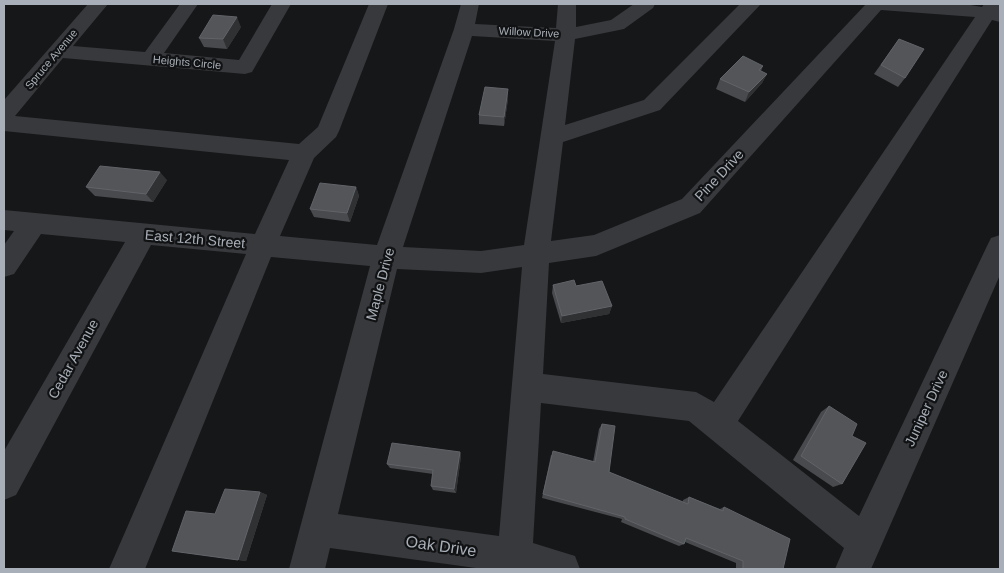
<svg xmlns="http://www.w3.org/2000/svg" width="1004" height="573" font-family="Arial,sans-serif">
<rect width="100%" height="100%" fill="#161718"/>
<g fill="none" stroke-linecap="round" stroke-linejoin="round">
<path fill="#38393d" fill-rule="evenodd" d="M88,4h20l-35,42 72,6 35,-48h18l-34,49 75,7 33,-56h19l-39,68 -7,2 -182,-16 -48,58 284,28 19,-17 51,-123h19l-49,127 -3,6 -22,21 -34,78 97,9 77,-216 7,-25h18l-4,20 81,4 2,-24h18v23l35,-7 23,-16h21l-2,4 -29,21 -49,10 -10,86 79,-25 96,-96h21l-101,106 -97,32 -12,99 43,-6 88,-36 184,-195h99l17,3 2,-3h16l-1,6 1,12 -8,-2 -254,401 121,95 128,-270 4,-8 9,-3v40l-129,294h-36l9,-21 -155,-127 -148,-18 -8,140 42,13 5,13h-97l-153,-21 -5,21h-36l81,-303 -99,-9 -126,312h-36l137,-315 -95,-9 -135,250 -12,5v-49l121,-209 -84,-8 -27,40 -10,3v-32l10,-14 -10,-1v-20l251,24 34,-74 -285,-29v-31zM881,10l94,7 -261,385 -18,-10 -153,-18 6,-111 47,-7 104,-43zM472,36l83,5 -31,204 -43,6 -78,-4zM522,267l-23,269 -161,-22 59,-245 84,4z"/>
</g>
<g fill="#484a4d">
<polygon points="241,27 227,49 204,47 199,38"/>
<polygon points="899,39 905,78 898,87 874,74"/>
<polygon points="763,66 761,71 767,74 762,83 745,102 716,89 720,79"/>
<polygon points="508,99 504,126 479,124 479,115"/>
<polygon points="167,180 153,202 95,196 86,187"/>
<polygon points="356,187 359,196 350,222 314,217 310,209"/>
<polygon points="553,285 576,286 612,306 609,314 561,323 552,293"/>
<polygon points="829,406 852,436 842,484 833,487 793,460 821,412"/>
<polygon points="602,424 609,472 683,502 683,500 689,497 720,509 724,507 783,569 736,569 736,563 685,542 684,544 679,546 621,522 622,519 542,498 551,455 593,462 599,429"/>
<polygon points="460,452 461,456 456,493 433,490 431,486 433,474 390,468 387,464"/>
<polygon points="260,492 267,495 246,561 172,551"/>
</g>
<g fill="#303133">
<polygon points="237,17 241,27 227,49 223,39"/>
<polygon points="767,74 762,83 745,102 749,92"/>
<polygon points="508,89 508,99 504,126 504,117"/>
<polygon points="160,172 167,180 153,202 146,194"/>
<polygon points="356,187 359,196 350,222 347,213"/>
<polygon points="612,306 609,314 561,323 562,316"/>
<polygon points="460,452 461,456 456,493 454,489"/>
<polygon points="260,492 267,495 246,561 238,560"/>
</g>
<g fill="#535559" stroke="#606368">
<polygon points="213,15 237,17 223,39 199,38"/>
<polygon points="899,39 924,49 905,78 881,65"/>
<polygon points="743,56 763,66 759,70 767,74 749,92 720,79"/>
<polygon points="485,87 508,89 504,117 479,115"/>
<polygon points="100,166 160,172 146,194 86,187"/>
<polygon points="320,183 356,187 347,213 310,209"/>
<polygon points="574,280 576,286 602,281 612,306 562,316 553,285"/>
<polygon points="829,406 857,424 852,436 866,443 842,484 801,456"/>
<polygon points="602,424 615,426 609,472 688,504 689,497 723,511 724,507 790,539 783,569 743,569 743,561 686,538 684,544 625,519 625,517 543,494 553,451 595,462"/>
<polygon points="392,443 460,452 454,489 431,486 433,470 387,464"/>
<polygon points="225,489 260,492 238,560 172,551 186,511 215,514"/>
</g>
<g text-anchor="middle" dominant-baseline="central" stroke-width="4.5" stroke-linejoin="round" paint-order="stroke">
<g font-size="11" fill="#a9afb8" stroke="#111213">
<text transform="translate(529 32) rotate(3)">Willow Drive</text>
<text transform="translate(51 59) rotate(-50)">Spruce Avenue</text>
<text transform="translate(187 62) rotate(5)">Heights Circle</text>
</g>
<g font-size="14" fill="#a9afb8" stroke="#111213">
<text transform="translate(719 175) rotate(-47)">Pine Drive</text>
<text transform="translate(195 239) rotate(5)">East 12th Street</text>
<text transform="translate(380 284) rotate(-75)">Maple Drive</text>
<text transform="translate(73 359) rotate(-61)">Cedar Avenue</text>
<text transform="translate(926 408) rotate(-65)">Juniper Drive</text>
</g>
<g font-size="16" fill="#a9afb8" stroke="#111213">
<text transform="translate(441 546) rotate(8)">Oak Drive</text>
</g>
</g>
<rect width="1004" height="573" fill="none" stroke="#a9afb8" stroke-width="10"/>
</svg>
